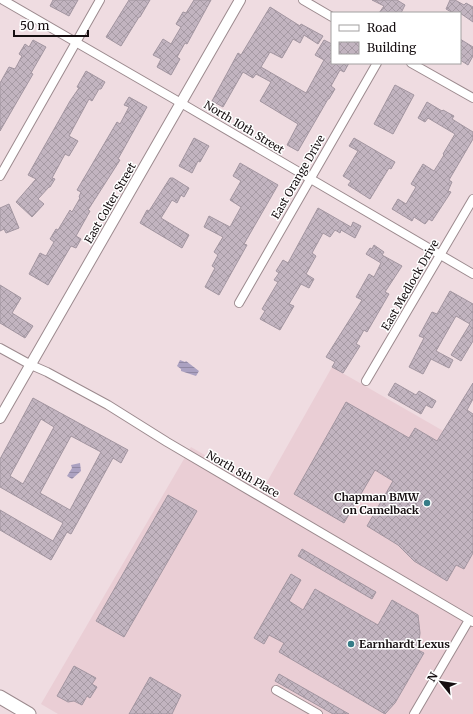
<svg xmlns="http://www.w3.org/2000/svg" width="473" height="714" font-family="Merriweather,serif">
<defs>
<pattern id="water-rules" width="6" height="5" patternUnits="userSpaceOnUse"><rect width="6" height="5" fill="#aba1c1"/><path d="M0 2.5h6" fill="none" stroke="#9289a5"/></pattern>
<pattern id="building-cross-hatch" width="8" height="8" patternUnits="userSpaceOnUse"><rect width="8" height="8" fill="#c2b4c0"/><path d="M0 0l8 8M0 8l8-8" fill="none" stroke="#a69aa4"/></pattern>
</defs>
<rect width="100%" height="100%" fill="#efdce1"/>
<polygon fill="#eaced5" points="332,367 473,448 473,714 58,714 41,704 191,447 263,489"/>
<g fill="url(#water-rules)">
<polygon points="180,360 185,362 186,361 199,371 196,376 181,371 181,369 177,366"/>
<polygon points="80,463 81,471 72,479 67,476 72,468 71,465"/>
</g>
<g fill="url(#building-cross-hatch)" stroke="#a295a0" fill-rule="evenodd">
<polygon points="53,0 78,0 69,16 50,6"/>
<polygon points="129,0 150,0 140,17 139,17 121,46 106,37"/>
<polygon points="194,0 211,0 187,44 185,43 177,57 180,59 171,75 157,67 161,59 153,55 163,39 171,44 181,27 176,24 183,12 186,13"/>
<polygon points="372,0 397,0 405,5 401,13 379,13 384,6"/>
<polygon points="450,0 455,0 464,5 466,3 473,7 473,22 460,13 453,13 446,9"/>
<polygon points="270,7 300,26 301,24 323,36 318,44 304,35 300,43 293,39 282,58 270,52 261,67 306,93 324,60 315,55 324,40 332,44 332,63 349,63 344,72 340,70 331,86 335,89 329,99 328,99 298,151 287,145 298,124 260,101 271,82 256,74 253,78 243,72 223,107 212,101 238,53 241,55"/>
<polygon points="460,39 473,47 473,56 468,65 460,60"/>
<polygon points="33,40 46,47 31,73 33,74 0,131 0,83 9,67 15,69 22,56 19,54 25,44 29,47"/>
<polygon points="86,71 105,82 101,89 99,89 92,101 89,99 69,136 78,141 69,156 65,154 52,178 55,179 50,187 49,187 38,199 44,204 32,217 16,202 36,179 28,175 70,101 79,88 77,87"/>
<polygon points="395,85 414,95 393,134 374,124"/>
<polygon points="129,97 147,107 118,159 120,160 88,210 90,211 76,236 81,239 76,248 71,246 48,285 29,274 40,253 46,256 54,242 50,239 56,229 58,230 70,210 72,212 80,198 79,197 81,192 77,190 117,122 120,124 129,107 124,105"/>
<polygon points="427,102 442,111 443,110 454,116 452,119 473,132 473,139 449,180 452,182 448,191 451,192 432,221 429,219 425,224 414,217 412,221 392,209 398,199 406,204 416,187 411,184 423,164 434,171 444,155 443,154 455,134 428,118 425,122 418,118"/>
<polygon points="194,138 209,146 200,162 198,161 192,173 179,166"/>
<polygon points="354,138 395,162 391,169 389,168 370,199 348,185 351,181 343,176 358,151 349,146"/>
<polygon points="240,163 278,185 244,244 247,245 219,295 205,287 215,268 212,266 218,255 214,252 223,237 204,227 209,216 230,227 241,207 230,200 241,181 233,176"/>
<polygon points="170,178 173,178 189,188 184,197 181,195 177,203 172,200 161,218 189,235 182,248 140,223 147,210 149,211"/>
<polygon points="9,204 19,228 6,233 4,229 0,231 0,208"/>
<polygon points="318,208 351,227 353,222 361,226 355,238 341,230 340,233 335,230 330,237 323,233 312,253 316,256 306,274 314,279 309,288 301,284 289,304 294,306 280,330 260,319 265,311 262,309 278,282 274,280 279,273 276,271 283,260 288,263"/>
<polygon points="374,245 384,252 382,255 402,266 385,292 389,294 367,332 364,330 356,344 360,346 343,373 332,367 335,362 326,357 362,300 356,297 369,274 374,277 381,263 366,254 370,248 372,249"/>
<polygon points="0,285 21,298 12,313 33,326 25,338 0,323"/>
<polygon points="450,291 473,304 473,341 461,361 451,355 470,324 456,316 436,351 453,360 449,368 431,359 423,374 409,367 424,338 419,336 432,312 437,314"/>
<polygon points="395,383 416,395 419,391 436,401 432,408 426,405 421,414 388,395"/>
<polygon points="473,383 473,399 467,410 473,414 473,553 464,569 456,565 447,581 414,561 398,545 367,526 393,481 375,470 344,523 294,494 346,402 409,438 415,428 437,441"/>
<path d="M33,398l95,52 -7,13 -8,-5 -42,76 -4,-2 -16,28 -51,-30v-20l53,31 10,-18 -63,-36v-28zM41,419l13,8 -31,57 -13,-8zM71,436l30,16 -31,58 -30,-17z"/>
<polygon points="168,495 197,511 124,637 96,621"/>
<polygon points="302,549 376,592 372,599 298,556"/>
<polygon points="291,574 301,580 289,601 303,610 315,589 378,625 392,600 418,615 420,633 418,650 424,653 395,703 385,714 279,652 284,643 269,635 264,644 254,638"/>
<polygon points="74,666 96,678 92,684 97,687 90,698 87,696 82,705 74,701 68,702 57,696"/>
<polygon points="279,674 349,714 333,714 275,681"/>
<polygon points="150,677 181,695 172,714 129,714"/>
</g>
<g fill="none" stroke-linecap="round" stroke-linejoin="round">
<g stroke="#9c8a8e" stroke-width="10">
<g id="minor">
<polyline points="3,0 181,103 473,274"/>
<polyline points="303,0 332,17"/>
<polyline points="411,63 473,98"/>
<polyline points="0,176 100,0"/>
<polyline points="239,303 377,63"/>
<polyline points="0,348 31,365 47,372 108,405 167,442 473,622"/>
<polyline points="366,381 473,199"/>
<polyline points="276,690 318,714"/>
<polyline points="414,714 469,620"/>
</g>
</g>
<g stroke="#9c8a8e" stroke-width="12">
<polyline id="tertiary" points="0,418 240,0"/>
</g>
<g stroke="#9c8a8e" stroke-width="15">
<polyline id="primary" points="0,697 29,714"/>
</g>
<use href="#minor" stroke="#fff" stroke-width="8"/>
<use href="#tertiary" stroke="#fff" stroke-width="10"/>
<use href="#primary" stroke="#fff" stroke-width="13"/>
</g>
<g fill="#367c87" stroke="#fff" stroke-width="1.5">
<circle cx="427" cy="503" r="4"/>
<circle cx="351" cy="644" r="4"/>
</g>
<g text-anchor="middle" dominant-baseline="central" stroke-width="3" stroke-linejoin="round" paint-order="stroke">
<g font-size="11" fill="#160f11" stroke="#fff">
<text transform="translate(244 127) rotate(31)">North 10th Street</text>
<text transform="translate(298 177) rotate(-60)">East Orange Drive</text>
<text transform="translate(110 203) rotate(-60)">East Colter Street</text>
<text transform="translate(410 285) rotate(-60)">East Medlock Drive</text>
<text transform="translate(243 474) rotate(30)">North 8th Place</text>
</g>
<g font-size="11" font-weight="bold" fill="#160f11" stroke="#fff" text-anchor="end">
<text x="419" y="497">Chapman BMW<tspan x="419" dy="13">on Camelback</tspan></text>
<text x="359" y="644" text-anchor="start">Earnhardt Lexus</text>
</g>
</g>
<rect x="331" y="12" width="130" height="52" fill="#ffffff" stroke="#a29fa0"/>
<rect x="339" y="25" width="20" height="6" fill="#ffffff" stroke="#a29fa0"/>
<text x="367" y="32" font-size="12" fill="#160f11">Road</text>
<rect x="339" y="42" width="20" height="12" fill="url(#building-cross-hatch)" stroke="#a29fa0"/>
<text x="367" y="52" font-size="12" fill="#160f11">Building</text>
<g transform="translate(441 682) rotate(300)" stroke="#ffffff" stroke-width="3" paint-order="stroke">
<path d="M0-3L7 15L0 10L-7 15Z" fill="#160f11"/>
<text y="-6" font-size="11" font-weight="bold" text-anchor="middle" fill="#160f11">N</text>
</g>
<path d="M14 30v6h74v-6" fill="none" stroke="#160f11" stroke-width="2"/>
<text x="20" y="30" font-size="12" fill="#160f11" stroke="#ffffff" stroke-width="3" paint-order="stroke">50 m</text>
</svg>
